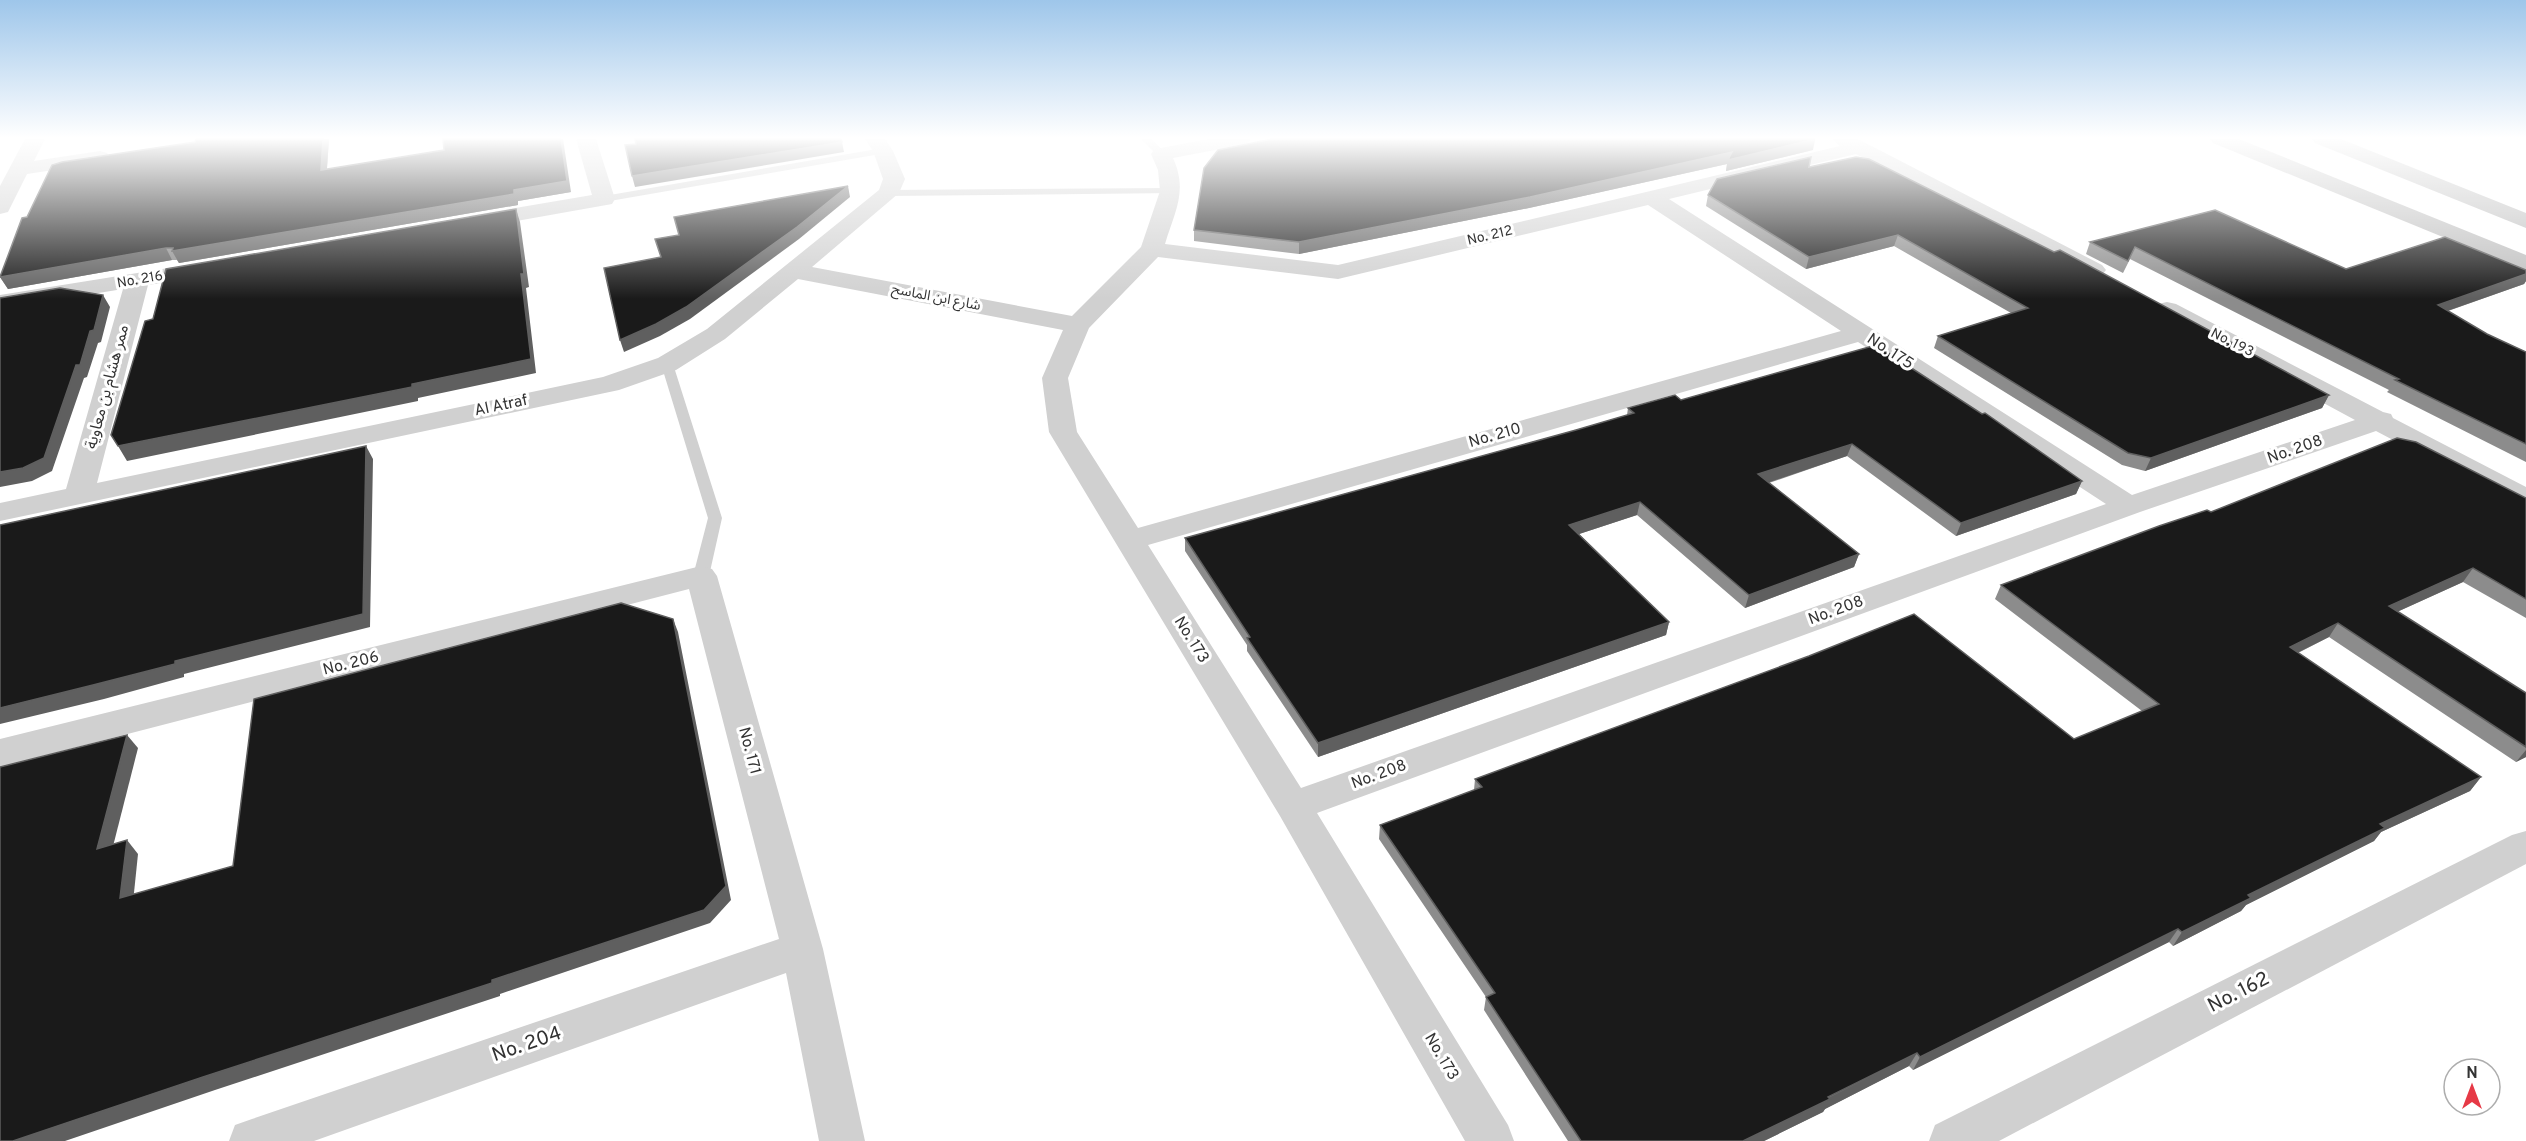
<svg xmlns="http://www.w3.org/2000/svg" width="2526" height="1141" font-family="Overpass,'Noto Sans Arabic',sans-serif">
<rect width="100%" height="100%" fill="#fff"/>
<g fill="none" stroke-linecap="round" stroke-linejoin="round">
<g fill="#d0d0d0" fill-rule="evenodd">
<polygon points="1141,139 1152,139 1166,154 1158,156"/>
<polygon points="883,148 888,151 886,153 604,202 599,199 604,196"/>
<polygon points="1171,188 1176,191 1175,193 888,196 883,193 888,190"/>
<polygon points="667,360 673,364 722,518 709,576 701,581 693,576 708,518 661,364"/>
</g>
<g fill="#d0d0d0" fill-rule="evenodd">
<polygon points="25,139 45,139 34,161 100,151 107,153 110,157 107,161 100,163 27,174 8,212 0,214 0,186"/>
<polygon points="576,139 596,139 615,199 612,204 477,228 469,226 466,221 469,216 592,195"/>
<path d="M865,139h20l8,12 12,28 -6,14 -87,74 260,49 69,-69 19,-56 -2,-21 -7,-16 3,-4 7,-2 47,-9h43l-3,4 -7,2 -68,13c15,33 2,53 -8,86l173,21 502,-119 -8,-7h26l244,126 4,5 -4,5 -8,2 -8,-2 -230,-121 -187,45 463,296 223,-75 -197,-106 -3,-5 3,-5 9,-2 9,2 207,108 8,2 2,4 133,69v21l-10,-3 -140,-74 -236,81 -823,301 191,312 6,16h-49l-185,-325 -231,-384 -7,-54 21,-48 -265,-51 -73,60 -49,31 -57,20 -619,131v-18l66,-14 57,-200 -123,20v-14l206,-33 8,2 4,5 -4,5 -8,2 -58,9 -51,198 506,-106 55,-19 49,-29 172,-139 4,-11 -10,-28zM1648,205l193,126 -703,197 -61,-96 -9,-54 21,-50 69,-71 180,22zM1858,342l248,162 -805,284 -153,-243z"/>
<polygon points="701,566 712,569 717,576 823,949 865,1141 819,1141 786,973 314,1141 229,1141 235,1125 252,1119 779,939 689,589 0,767 0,739"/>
<polygon points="2526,831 2526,864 1999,1141 1929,1141 1935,1125 2512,835"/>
</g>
<g fill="#bdbdbd" fill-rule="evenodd">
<polygon points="2210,139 2239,139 2526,255 2526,271 2213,143"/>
<polygon points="2312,139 2341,139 2526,213 2526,228 2315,143"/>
</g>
</g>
<g fill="#8c8c8c">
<polygon points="196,139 329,139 327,169 571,192 518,201 518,205 179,263 177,260 172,260 8,289 0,277 27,217 195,142"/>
<polygon points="1813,150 1726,171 1727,164 1529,208 1299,254 1194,241 1194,230"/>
<polygon points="1809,167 2329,395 2322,408 2145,471 2122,465 1934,348 1938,336 2011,313 1894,246 1806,269 1706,206 1708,195"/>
<polygon points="2090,242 2346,269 2526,270 2526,281 2524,284 2448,311 2487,334 2526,352 2526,462 2387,392 2389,390 2130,259 2123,273 2086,254"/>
<polygon points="1681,400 2082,481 2076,494 1956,536 1847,456 1769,483 1859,554 1854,567 1745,608 1637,515 1579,534 1669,622 1666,635 1318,757 1247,651 1247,645 1185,551 1185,538 1576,430 1627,415 1628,408"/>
<polygon points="2526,498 2526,618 2463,582 2397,612 2526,693 2526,757 2516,762 2329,637 2298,653 2481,777 2470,791 2381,832 2374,841 2246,905 2241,911 2173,946 2169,942 1913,1070 1909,1066 1825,1109 1823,1112 1764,1141 1568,1141 1484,1010 1486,997 1379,839 1380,825 1474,790 1475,779 2074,739 2142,711 1995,599 2001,585 2211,512"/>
</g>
<g fill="#5f5f5f">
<polygon points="323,139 329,139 326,181 321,170"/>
<polygon points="561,139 563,139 571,192 518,201 518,205 179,263 172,251"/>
<polygon points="1815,140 1813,150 1726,171 1727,164 1529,208 1299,254 1299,242 1732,152"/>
<polygon points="842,142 844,152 635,187 632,176"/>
<polygon points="848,186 850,197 799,239 690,319 660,336 624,352 620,340"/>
<polygon points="516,209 520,222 529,287 526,288 536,373 418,398 418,401 127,461 118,446 412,384 521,274"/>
<polygon points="1898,235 1894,246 1806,269 1809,257"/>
<polygon points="166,248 172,260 8,289 0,277"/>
<polygon points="2526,274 2526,281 2524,284 2430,317 2438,305"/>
<polygon points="103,295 110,307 101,342 98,343 87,377 84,378 52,471 32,481 0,487 0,472 76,365 90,331"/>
<polygon points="2329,395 2322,408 2145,471 2151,458"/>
<polygon points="1852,444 1847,456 1755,487 1758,474"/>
<polygon points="366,446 373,459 370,627 184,674 184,677 104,699 0,724 0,708 175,661"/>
<polygon points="2082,481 2076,494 1956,536 1961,523"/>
<polygon points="1640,502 1637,515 1567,538 1569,525"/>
<polygon points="1859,554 1854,567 1745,608 1749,595"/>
<polygon points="2473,568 2463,582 2379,620 2389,606"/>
<polygon points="673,619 678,632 731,900 710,923 500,994 500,996 215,1090 65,1141 13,1141 492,980"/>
<polygon points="1669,622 1666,635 1318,757 1318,743"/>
<polygon points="2338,623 2329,637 2281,661 2290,647"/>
<polygon points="127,735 138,748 109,862 97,849"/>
<polygon points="2526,750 2526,757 2516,762"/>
<polygon points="2481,777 2470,791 2381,832 2374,841 2246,905 2241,911 2173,946 2182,932 2248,895 2380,824"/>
<polygon points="127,840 138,854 132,912 120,898"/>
<polygon points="2178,929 2169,942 1913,1070 1920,1057"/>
<polygon points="1917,1053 1909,1066 1825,1109 1823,1112 1764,1141 1743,1141"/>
</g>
<g fill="#1a1a1a" stroke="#5f5f5f" stroke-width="1.5">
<polygon points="196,139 323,139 321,170 444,150 443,139 561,139 567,181 514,190 514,194 172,251 173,248 166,248 0,277 22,218 27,217 52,165 62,162 195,142"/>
<polygon points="635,139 841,139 842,142 632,176 625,145 636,144"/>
<polygon points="1272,139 1815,139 1728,160 1732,152 1530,197 1299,242 1194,230 1204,168 1218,150"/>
<polygon points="1811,157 1809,167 1856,157 1869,159 2054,252 2060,250 2329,395 2151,458 2128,453 1938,336 2028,308 1898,235 1809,257 1708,195 1717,179"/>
<polygon points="848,186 797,227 686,307 656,324 620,340 604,268 661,257 655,239 679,235 674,217"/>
<polygon points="516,209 524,274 521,274 531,359 412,384 412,387 118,446 111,435 145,321 153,319 166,269"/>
<polygon points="2215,210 2346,269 2445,237 2526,270 2526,274 2438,305 2487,334 2526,352 2526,444 2395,380 2399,379 2135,247 2128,261 2090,242"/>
<polygon points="60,288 103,295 94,330 90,331 80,365 76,365 44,458 23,468 0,472 0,298"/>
<polygon points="1876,345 1982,414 1985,413 2082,481 1961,523 1852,444 1758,474 1859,554 1749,595 1640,502 1569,525 1669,622 1318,743 1247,638 1250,637 1185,538 1576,430 1634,413 1628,408 1675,395 1681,400"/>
<polygon points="2397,438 2416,442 2526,498 2526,599 2473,568 2389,606 2526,693 2526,747 2338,623 2290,647 2481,777 2380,824 2385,828 2248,895 2251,898 2182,932 2178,929 1920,1057 1917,1053 1828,1097 1830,1099 1743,1141 1581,1141 1486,997 1495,993 1380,825 1482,787 1475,779 1809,656 1914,614 2074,739 2159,704 2001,585 2159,526 2207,510 2211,512"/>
<polygon points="366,446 363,614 175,661 175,664 93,685 0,708 0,525"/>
<polygon points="621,603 673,619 726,886 704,910 492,980 492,983 203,1077 13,1141 0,1141 0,767 127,735 97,849 127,840 120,898 233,866 254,699"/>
</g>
<linearGradient id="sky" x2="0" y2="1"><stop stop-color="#9ec6ea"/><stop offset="0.46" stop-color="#fff"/><stop offset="1" stop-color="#fff" stop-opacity="0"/></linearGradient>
<rect width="2526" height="299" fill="url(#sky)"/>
<g text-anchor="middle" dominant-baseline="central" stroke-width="6" stroke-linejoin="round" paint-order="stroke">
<g font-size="14" fill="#333" stroke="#fff">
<text transform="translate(1490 236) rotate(-13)">No. 212</text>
<text transform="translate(140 280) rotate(-10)">No. 216</text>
<text transform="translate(936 298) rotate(11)">شارع ابن الماسح</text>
<text transform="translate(2232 343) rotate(27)">No. 193</text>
</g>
<g font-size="16" fill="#333" stroke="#fff">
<text transform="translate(1890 352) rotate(33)">No. 175</text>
<text transform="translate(108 387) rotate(-75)">ممر هشام بن معاوية</text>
<text transform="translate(501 406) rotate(-12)">Al Atraf</text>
<text transform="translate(1495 436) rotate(-16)">No. 210</text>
<text transform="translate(2295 450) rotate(-19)">No. 208</text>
<text transform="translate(1836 611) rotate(-20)">No. 208</text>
<text transform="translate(1191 640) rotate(58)">No. 173</text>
<text transform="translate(351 664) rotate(-14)">No. 206</text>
<text transform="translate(749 751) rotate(75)">No. 171</text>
<text transform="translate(1379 775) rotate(-20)">No. 208</text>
<text transform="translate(1441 1057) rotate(59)">No. 173</text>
</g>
<g font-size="20" fill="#333" stroke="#fff">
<text transform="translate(2239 993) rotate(-27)">No. 162</text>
<text transform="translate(527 1045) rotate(-19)">No. 204</text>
</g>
</g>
<g transform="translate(2472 1087)"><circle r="28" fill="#ffffff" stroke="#adadad" stroke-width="1.5"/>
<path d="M0-4.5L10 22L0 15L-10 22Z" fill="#e63946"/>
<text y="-9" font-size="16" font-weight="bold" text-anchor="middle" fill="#333333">N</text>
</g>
</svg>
